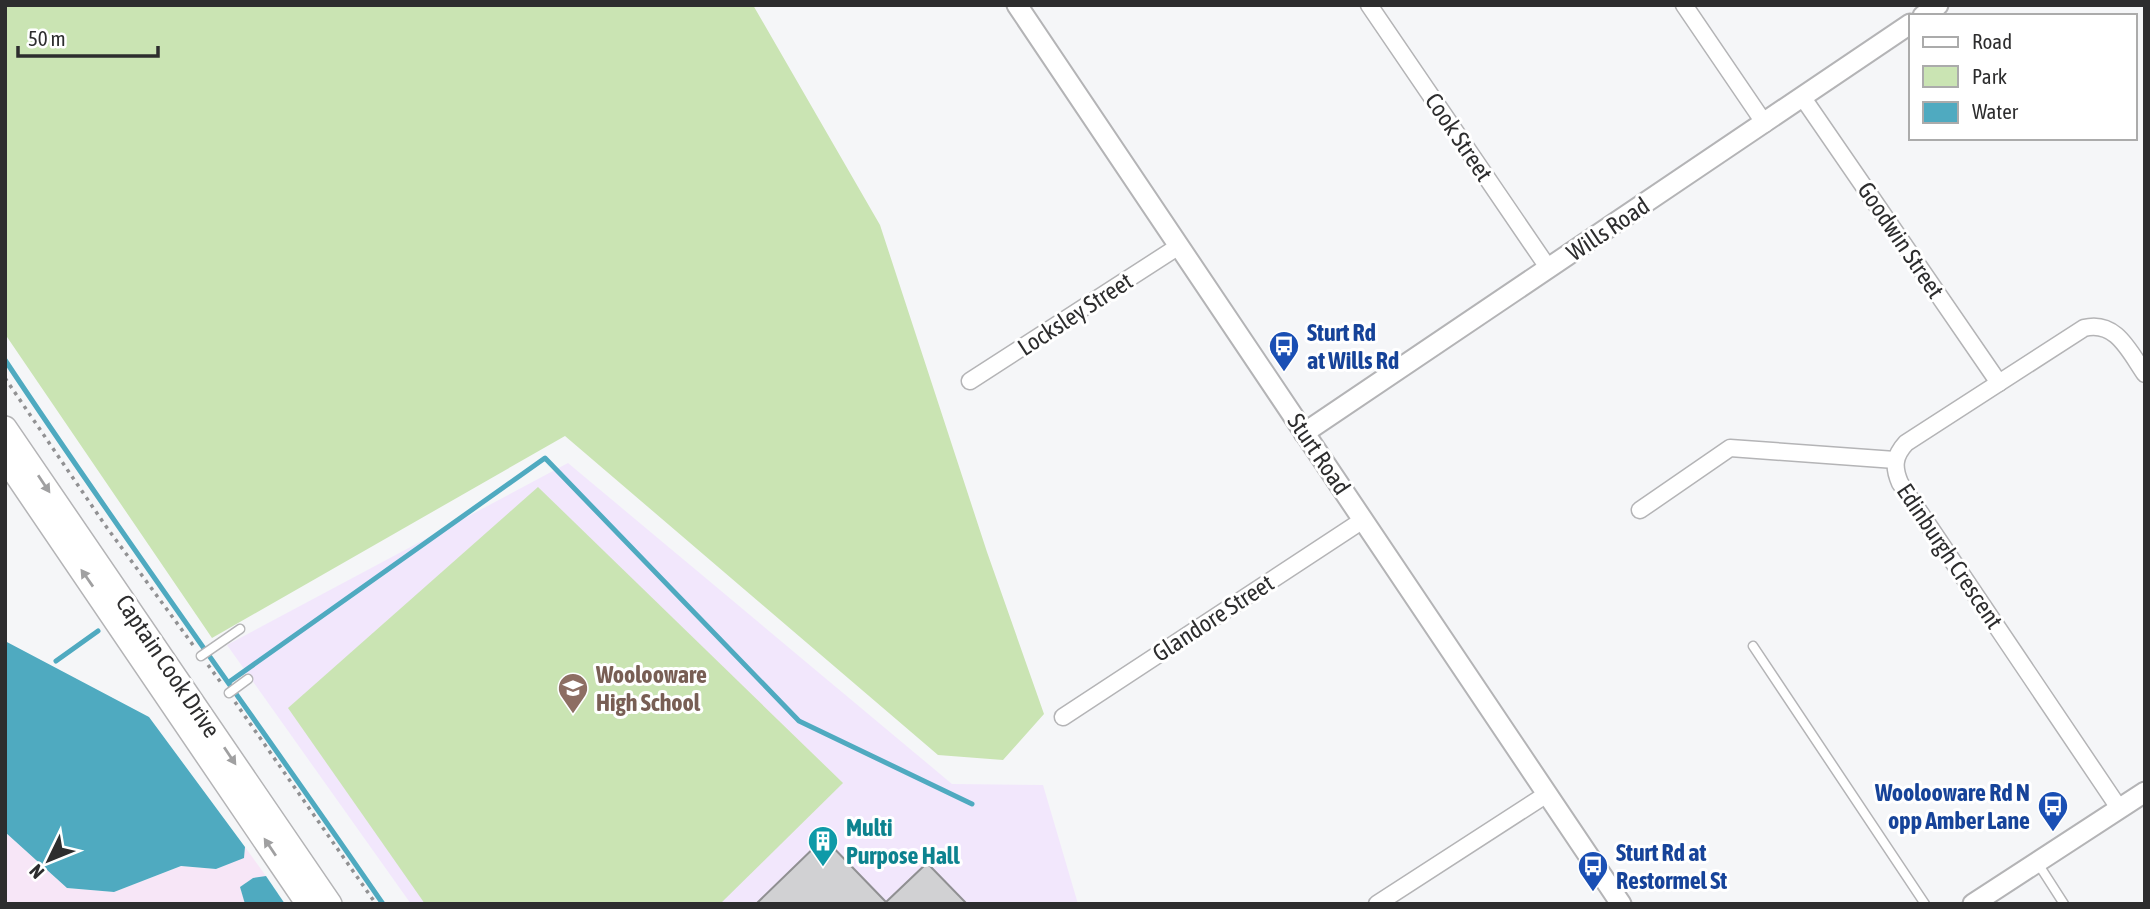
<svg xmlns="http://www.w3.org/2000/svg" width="2150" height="909" font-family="'Asap Condensed',sans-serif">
<rect width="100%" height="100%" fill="#f5f6f8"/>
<polygon fill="#f7e6f7" points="5,832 67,888 114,892 181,866 216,869 244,857 245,847 266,876 253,878 240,887 245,904 5,904"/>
<polygon fill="#f2e7fc" points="568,463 952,784 1043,785 1078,904 411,904 227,645"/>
<g fill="#cae4b3">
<polygon points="5,5 753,5 880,225 987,552 1044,714 1003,760 938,755 565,436 212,638 5,334"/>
<polygon points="538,487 843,783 720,904 425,904 288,708"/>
</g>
<g fill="#4faac0">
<polygon points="5,641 149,717 245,847 244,858 216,869 181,866 114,892 67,888 5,832"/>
<polygon points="266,876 285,904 245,904 240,887 253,878"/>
</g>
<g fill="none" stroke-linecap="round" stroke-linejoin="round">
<g stroke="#4faac0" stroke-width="5">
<path d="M5,360c122,184 253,362 378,544"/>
<polyline points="56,661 98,631"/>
<polyline points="229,682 545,458 799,721 972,804"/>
</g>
</g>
<polygon fill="#d1d1d3" stroke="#909092" stroke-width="2" points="824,838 886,902 927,863 967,904 756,904"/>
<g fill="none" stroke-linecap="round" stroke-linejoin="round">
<g stroke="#b4b4b6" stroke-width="11">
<g id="service">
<polyline points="1753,646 1925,904"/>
<polyline points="201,656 240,629"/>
<polyline points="229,693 248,679"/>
<polyline points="2037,862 2064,904"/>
</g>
</g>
<g stroke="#b4b4b6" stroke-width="19">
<g id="minor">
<polyline points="1369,5 1549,269"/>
<polyline points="1684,5 1765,124"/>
<polyline points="1803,98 1999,383"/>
<polyline points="970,381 1179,246"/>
<polyline points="1640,510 1730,448 1895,460"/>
<polyline points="1063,717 1363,520"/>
<path d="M2119,808l-219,-325c-7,-16 -6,-27 6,-40l178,-115c32,-8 45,23 61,46"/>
<polyline points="1377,904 1547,794"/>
</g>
</g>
<g stroke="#b4b4b6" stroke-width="23">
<g id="tertiary">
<polyline points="1017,5 1621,904"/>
<polyline points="1923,16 1938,5"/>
<polyline points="1304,433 1910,24"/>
<polyline points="1973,904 2145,792"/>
</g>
</g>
<g stroke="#b4b4b6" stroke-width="26">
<g id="secondary">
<polyline points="5,428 330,904"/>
<polyline points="5,458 308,904"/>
</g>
</g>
<g stroke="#919193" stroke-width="3.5" stroke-dasharray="3.5 5" stroke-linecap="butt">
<polyline points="5,378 105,525 193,645"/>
<polyline points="208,665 222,684"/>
<polyline points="235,702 376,904"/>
</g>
<use href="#service" stroke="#fff" stroke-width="8"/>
<use href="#minor" stroke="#fff" stroke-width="16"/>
<use href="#tertiary" stroke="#fff" stroke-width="19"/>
<use href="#secondary" stroke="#fff" stroke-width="23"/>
</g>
<defs><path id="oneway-solid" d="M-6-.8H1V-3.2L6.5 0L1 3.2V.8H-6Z" transform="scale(1.75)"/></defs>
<g fill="#a0a0a1">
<use href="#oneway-solid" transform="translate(44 484) rotate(56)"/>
<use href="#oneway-solid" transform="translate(87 578) rotate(-125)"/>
<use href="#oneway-solid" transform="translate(230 756) rotate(56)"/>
<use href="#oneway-solid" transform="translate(270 847) rotate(-124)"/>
</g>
<defs>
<g id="bus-pin" transform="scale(1.575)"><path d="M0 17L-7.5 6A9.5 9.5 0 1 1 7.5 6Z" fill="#1a4fb4" stroke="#fff"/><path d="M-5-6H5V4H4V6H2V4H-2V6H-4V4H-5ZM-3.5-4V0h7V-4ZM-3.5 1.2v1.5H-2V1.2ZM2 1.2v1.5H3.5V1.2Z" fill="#fff"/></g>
<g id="school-pin" transform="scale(1.575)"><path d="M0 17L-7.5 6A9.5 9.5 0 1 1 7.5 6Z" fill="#8d6e63" stroke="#fff"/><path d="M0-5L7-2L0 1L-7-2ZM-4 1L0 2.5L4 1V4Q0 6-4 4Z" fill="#fff"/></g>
<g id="building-pin" transform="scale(1.575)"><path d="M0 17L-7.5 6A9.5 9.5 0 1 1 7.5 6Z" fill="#0f9aa8" stroke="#fff"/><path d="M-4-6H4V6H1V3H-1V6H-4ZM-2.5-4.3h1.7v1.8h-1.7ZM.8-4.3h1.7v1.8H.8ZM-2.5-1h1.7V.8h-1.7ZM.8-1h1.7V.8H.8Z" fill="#fff"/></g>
</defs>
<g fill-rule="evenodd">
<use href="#bus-pin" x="1284" y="346"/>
<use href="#school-pin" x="573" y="688"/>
<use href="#bus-pin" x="2053" y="806"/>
<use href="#building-pin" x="823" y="841"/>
<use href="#bus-pin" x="1593" y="866"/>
</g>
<g text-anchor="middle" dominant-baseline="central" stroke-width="6" stroke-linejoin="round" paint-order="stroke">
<g font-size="24" fill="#2d2d2e" stroke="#fff">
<text transform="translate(1459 137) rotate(56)">Cook Street</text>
<text transform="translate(1608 229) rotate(-34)">Wills Road</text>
<text transform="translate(1901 240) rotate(56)">Goodwin Street</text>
<text transform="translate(1075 314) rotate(-33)">Locksley Street</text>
<text transform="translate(1319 454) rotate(56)">Sturt Road</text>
<text transform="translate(1950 556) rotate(56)">Edinburgh Crescent</text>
<text transform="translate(1213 618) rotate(-33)">Glandore Street</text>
<text transform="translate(168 666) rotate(56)">Captain Cook Drive</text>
</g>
<g font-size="24" font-weight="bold" fill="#164399" stroke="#fff" text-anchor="start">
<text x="1307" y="332">Sturt Rd<tspan x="1307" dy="28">at Wills Rd</tspan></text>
<text x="2030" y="792" text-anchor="end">Woolooware Rd N<tspan x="2030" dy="28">opp Amber Lane</tspan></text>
<text x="1616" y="852">Sturt Rd at<tspan x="1616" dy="28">Restormel St</tspan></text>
</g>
<g font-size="24" font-weight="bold" fill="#785e54" stroke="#fff" text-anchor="start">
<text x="596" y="674">Woolooware<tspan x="596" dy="28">High School</tspan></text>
</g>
<g font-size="24" font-weight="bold" fill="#0d838f" stroke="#fff" text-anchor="start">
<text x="846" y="827">Multi<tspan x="846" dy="28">Purpose Hall</tspan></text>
</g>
</g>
<rect width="2150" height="909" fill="none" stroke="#2d2d2e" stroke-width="14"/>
<rect x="1909" y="14" width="228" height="126" fill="#ffffff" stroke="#ababab" stroke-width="2"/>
<rect x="1923" y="37" width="35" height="10" fill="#ffffff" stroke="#ababab" stroke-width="2"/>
<text x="1972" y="49" font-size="21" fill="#2d2d2e">Road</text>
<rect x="1923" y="66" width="35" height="21" fill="#cae4b3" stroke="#ababab" stroke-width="2"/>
<text x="1972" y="84" font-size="21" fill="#2d2d2e">Park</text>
<rect x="1923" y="102" width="35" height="21" fill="#4faac0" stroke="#ababab" stroke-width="2"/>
<text x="1972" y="119" font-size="21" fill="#2d2d2e">Water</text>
<g transform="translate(49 860) rotate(227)" stroke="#ffffff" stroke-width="5" paint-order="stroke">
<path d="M0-5L12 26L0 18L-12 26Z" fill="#2d2d2e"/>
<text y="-10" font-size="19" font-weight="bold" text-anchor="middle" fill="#2d2d2e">N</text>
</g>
<path d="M18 46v10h140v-10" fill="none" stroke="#2d2d2e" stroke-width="3.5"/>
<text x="28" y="46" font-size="21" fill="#2d2d2e" stroke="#ffffff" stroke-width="5" paint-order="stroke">50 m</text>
</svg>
